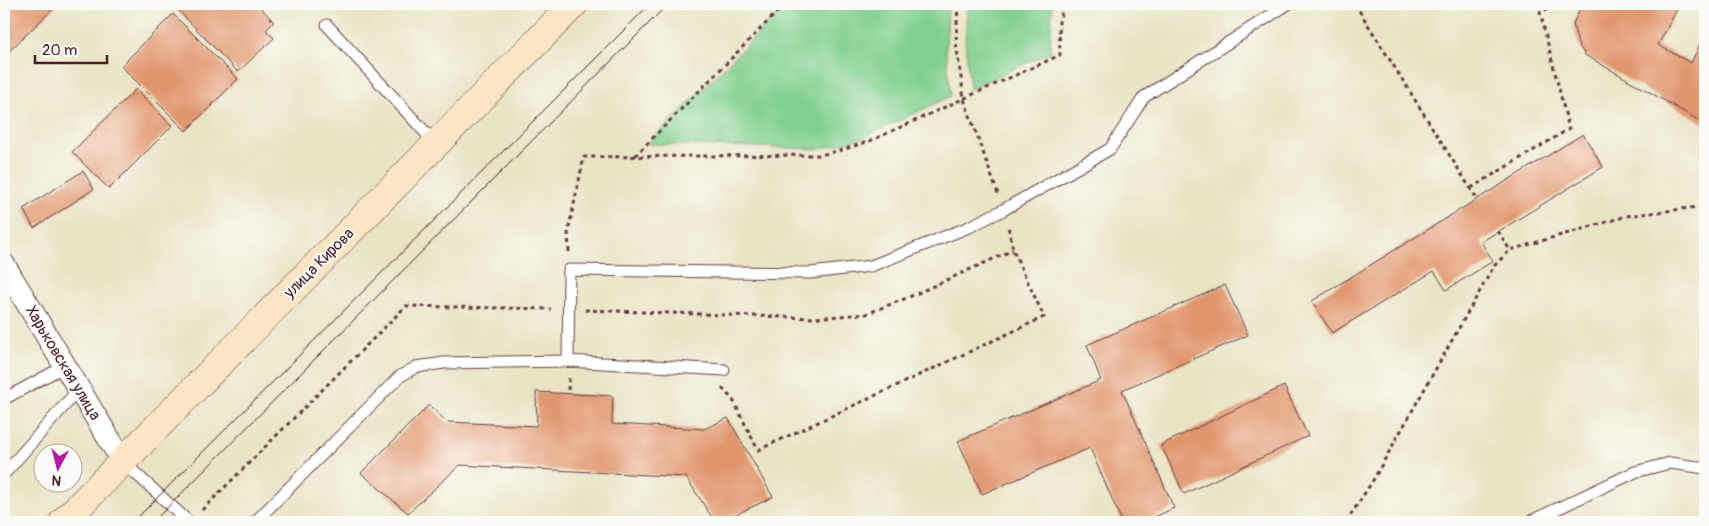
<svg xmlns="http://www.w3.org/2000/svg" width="1709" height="526" font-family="Pangolin,sans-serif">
<rect width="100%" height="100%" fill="#fdfcf7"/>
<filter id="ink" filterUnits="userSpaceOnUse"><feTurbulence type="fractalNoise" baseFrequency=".02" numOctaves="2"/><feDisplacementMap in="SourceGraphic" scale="10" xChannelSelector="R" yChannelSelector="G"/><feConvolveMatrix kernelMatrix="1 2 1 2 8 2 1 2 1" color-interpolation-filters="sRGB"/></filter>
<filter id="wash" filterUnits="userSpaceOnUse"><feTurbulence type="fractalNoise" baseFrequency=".0096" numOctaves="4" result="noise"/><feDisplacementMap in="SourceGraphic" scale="20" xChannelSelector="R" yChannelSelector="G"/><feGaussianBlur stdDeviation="1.12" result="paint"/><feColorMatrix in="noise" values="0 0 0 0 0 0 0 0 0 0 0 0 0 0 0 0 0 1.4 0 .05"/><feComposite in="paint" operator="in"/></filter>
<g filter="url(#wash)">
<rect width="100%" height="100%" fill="#e9e4c4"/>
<g fill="#81d08f" stroke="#66785d">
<polygon points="788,4 948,4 946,50 951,96 862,138 819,149 647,144"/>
<polygon points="967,4 1052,4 1050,52 970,89 965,41"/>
</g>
<g id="blocks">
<g fill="#e1976e">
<polygon points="4,4 58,4 4,56"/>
<polygon points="172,4 257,4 274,22 266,30 274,38 238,72"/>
<polygon points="1582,4 1680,4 1658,45 1691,63 1705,33 1705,124 1585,55 1578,44 1573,24"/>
<polygon points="173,14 238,79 186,131 121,66"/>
<polygon points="136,89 172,126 109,189 72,152"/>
<polygon points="1583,134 1603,167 1481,242 1493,261 1446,290 1434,271 1332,333 1312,301"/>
<polygon points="83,171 94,189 34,228 23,209"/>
<polygon points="1225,285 1248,335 1122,390 1174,508 1144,522 1122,522 1090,448 982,494 958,441 1101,380 1087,345"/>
<polygon points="1284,386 1308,436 1184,494 1161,445"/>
<polygon points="536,392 613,396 612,424 704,429 728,418 773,497 720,522 715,522 686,477 460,465 408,513 361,473 429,405 447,422 537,426"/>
</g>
</g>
</g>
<g filter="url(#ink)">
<use href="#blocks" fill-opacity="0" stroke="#623d42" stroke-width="1"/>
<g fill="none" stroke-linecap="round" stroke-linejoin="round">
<g stroke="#623d42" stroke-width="13">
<g id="service">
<polyline points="327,25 436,144"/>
<polyline points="568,361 569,270 810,273 871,266 969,227 1003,210 1110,149 1144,97 1288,4"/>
<polyline points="4,399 65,366"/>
<polyline points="123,462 189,522"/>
<polyline points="4,474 79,389"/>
<polyline points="255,522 399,377 416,367 444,363 568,361 724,370"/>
<polyline points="1529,522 1635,472 1670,463 1705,468"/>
</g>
</g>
<g stroke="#623d42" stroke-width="24">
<polyline id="minor" points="4,265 123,462"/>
</g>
<g stroke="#623d42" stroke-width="29">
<polyline id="secondary" points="63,522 574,4"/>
</g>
<g stroke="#623d42" stroke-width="3" stroke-dasharray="4 4" stroke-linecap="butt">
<polyline points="958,4 956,42 964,99 998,194"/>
<polyline points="1355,4 1477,199"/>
<polyline points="635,156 785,4"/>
<polyline points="1471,188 1569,129 1540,12 1562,4"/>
<polyline points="1498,231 1510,250 1627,216 1705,206"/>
<polyline points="569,252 568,232 584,157 820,155 842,150 870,141 1060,55 1059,22 1064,4"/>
<polyline points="585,310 813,318 866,314 909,297 1013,250"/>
<polyline points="722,388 733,400 758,450 1044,317 1013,250 1008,226"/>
<polyline points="568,390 569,378"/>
<polyline points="202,510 406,306 551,309"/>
<polyline points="1346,522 1372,482 1494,266 1510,250"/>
</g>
<use href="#service" stroke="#fff" stroke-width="11"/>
<use href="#minor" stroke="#fff" stroke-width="22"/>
<use href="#secondary" stroke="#fbe6c3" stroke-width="28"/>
<g stroke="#4a1f2b" stroke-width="1">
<polyline points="133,522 650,4"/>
<polyline points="153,522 668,4"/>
</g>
</g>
</g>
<g text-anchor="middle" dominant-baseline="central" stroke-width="4" stroke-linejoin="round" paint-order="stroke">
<g font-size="16" fill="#4a1f2b" stroke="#fdfcf7">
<text transform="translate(319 263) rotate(-45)">улица Кирова</text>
<text transform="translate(63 363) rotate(59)">Харьковская улица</text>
</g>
</g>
<rect width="1709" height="526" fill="none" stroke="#fdfcf7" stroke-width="20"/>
<g transform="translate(58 468) rotate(187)"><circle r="24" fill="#fdfcf7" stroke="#b5a4a5"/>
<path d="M0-4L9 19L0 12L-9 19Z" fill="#b5179e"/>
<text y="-8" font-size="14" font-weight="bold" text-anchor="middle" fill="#4a1f2b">N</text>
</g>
<path d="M35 55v8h72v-8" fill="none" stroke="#4a1f2b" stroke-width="2.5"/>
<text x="42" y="55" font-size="15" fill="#4a1f2b" stroke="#fdfcf7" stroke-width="4" paint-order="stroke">20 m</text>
</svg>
